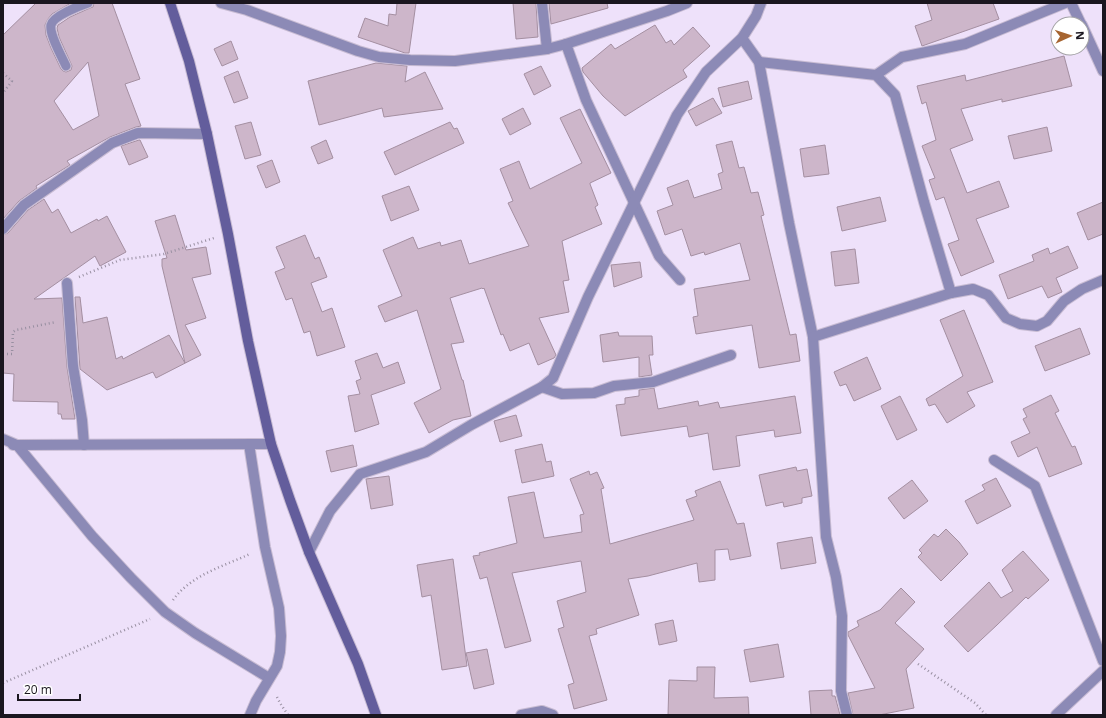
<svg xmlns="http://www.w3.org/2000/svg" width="1106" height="718" font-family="'Open Sans',sans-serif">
<rect width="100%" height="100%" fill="#eee1fa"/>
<g fill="#cdb6ca" stroke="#a48fa1" fill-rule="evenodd">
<path d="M36,3h35l-19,11 -4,5 -3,6 1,10 5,13 10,21 2,2 3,1 5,-2 1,-4 -13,-29 -2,-9 1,-3 12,-8 20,-9 3,-1 1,-4h18l28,76 -15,5 16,42 -5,1 -26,10 -43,24 3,4 -34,21 1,2 -18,13 -16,18v-184zM88,62l11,54 -26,14 -19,-29z"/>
<polygon points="397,3 416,3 409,53 405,53 358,37 365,18 388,26 389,14 396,15"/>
<polygon points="513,3 536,3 538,37 516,39"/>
<polygon points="549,3 607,3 608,8 551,24"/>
<polygon points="927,3 993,3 999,19 922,46 915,26 932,20"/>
<polygon points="655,25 666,43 671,40 674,45 693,27 710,46 683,70 687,77 625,116 603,96 583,72 582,68 611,44 615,49"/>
<polygon points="231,41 238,59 222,66 214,49"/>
<polygon points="1064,56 1072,86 1002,102 1002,99 961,109 973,140 950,149 967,193 999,181 1009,207 976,219 994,262 961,276 948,244 959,240 944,197 936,200 929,180 935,178 922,146 936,140 926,102 922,104 917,86 965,75 966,81"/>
<polygon points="376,63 407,66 405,82 425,72 443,109 384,117 382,108 319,125 308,81"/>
<polygon points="541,66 551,86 534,95 524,74"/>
<polygon points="238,71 248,98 234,103 224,77"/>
<polygon points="748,81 752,99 723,107 718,88"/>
<polygon points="713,98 722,113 696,126 688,111"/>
<polygon points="523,108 531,124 510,135 502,119"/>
<polygon points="580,109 611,173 590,183 590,184 598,205 595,207 602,224 562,241 569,280 563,281 569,312 539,318 556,355 554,358 538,365 529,343 510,351 503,334 501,335 484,288 483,289 482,288 450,298 464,342 451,344 462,380 463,380 471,416 453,420 429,433 414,403 441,389 417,310 385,322 378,306 402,296 383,250 413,237 418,249 440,242 441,246 461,240 469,264 529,246 508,203 513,201 500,169 519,161 530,189 582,163 560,118"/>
<polygon points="251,122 261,155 245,159 235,126"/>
<polygon points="450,122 454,129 457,128 464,143 395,175 384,152"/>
<polygon points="1047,127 1052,151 1014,159 1008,136"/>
<polygon points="139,140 140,140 148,157 129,165 121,146"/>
<polygon points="326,140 333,158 318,164 311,147"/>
<polygon points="732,141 739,168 744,167 751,193 758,192 764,215 761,216 790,335 796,334 800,361 759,368 752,325 696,334 693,317 698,316 694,289 750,280 740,243 705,255 704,252 691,256 682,229 665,235 657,211 673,205 667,188 688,180 694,198 722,189 718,174 723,172 716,145"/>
<polygon points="825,145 829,174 804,177 800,149"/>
<polygon points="272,160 280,182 266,188 257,166"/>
<polygon points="409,186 419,210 391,221 382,196"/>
<polygon points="880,197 886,221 842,231 837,207"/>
<polygon points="44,199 52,213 58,209 71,233 97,219 98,221 107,216 126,252 100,266 95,256 34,299 62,298 67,367 75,419 62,419 61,414 58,414 58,402 13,401 14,374 3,373 3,235 8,233 28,210"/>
<polygon points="1103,202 1103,234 1088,240 1077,213"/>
<polygon points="175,215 186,250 206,247 211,274 192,278 206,318 185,325 201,355 156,378 153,372 107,390 80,369 75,297 80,297 83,323 107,317 116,359 122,356 123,359 169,335 185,363 162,266 162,259 167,258 155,221"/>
<polygon points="305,235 315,259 319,257 327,277 311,283 322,312 332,308 345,347 317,356 310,331 304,333 292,298 286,300 275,272 285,268 276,247"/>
<polygon points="1068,246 1078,268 1056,278 1062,292 1048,298 1042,286 1008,299 999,275 1034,261 1032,255 1048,248 1050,254"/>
<polygon points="855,249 859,283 835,286 831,252"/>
<polygon points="640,262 642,277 614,287 611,265"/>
<polygon points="964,310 993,382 967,392 975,406 947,423 935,404 929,406 926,399 963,376 940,320"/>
<polygon points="1080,328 1090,354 1045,371 1035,346"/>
<polygon points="618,332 619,336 652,336 653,355 649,355 652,375 639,377 639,357 603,362 600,335"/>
<polygon points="377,353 383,368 398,362 405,383 371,395 379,424 355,432 348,396 360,394 356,381 361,379 355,361"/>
<polygon points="867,357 881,389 854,401 846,384 840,386 834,372"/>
<polygon points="654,388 658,409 698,401 699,406 718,402 720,408 795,396 801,433 775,437 774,430 736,436 740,466 713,470 708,433 689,437 687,426 621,436 616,405 625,404 625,398 639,396 639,390"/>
<polygon points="1051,395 1059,411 1055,413 1072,447 1075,446 1082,464 1049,477 1037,447 1018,457 1011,442 1030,433 1023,419 1027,417 1023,409"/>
<polygon points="900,396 917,430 897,440 881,406"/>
<polygon points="516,415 522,436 500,442 494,421"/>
<polygon points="542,444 546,462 551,461 554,476 522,483 515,450"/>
<polygon points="353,445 357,466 331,472 326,451"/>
<polygon points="796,467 797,471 807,469 812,496 802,498 802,503 784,507 783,502 766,506 759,475"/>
<polygon points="589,471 590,475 597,472 604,488 601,489 610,544 694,520 686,500 697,496 695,491 720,481 737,524 744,523 751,556 730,560 728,549 715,550 715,580 699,582 697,563 648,576 628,579 639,615 596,629 597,634 589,636 607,700 574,709 568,685 574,683 558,629 564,627 557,601 586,592 581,561 512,573 531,641 505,648 487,577 480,579 473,556 480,555 479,553 517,543 508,497 534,492 544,538 582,532 580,515 584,514 570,479"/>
<polygon points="389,476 393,505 371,509 366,479"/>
<polygon points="996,478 1011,506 977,524 965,501 985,490 982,485"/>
<polygon points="912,480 928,501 904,519 888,498"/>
<polygon points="946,529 959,542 968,554 941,581 918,557 922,553 919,550 934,534 938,537"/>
<polygon points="812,537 816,563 781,569 777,543"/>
<polygon points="1023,551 1049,580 1028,599 1026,597 997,625 968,652 944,626 989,582 1001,598 1013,591 1002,570"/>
<polygon points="453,559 467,666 442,670 431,595 422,597 417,565"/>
<polygon points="901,588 915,602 895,623 924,649 906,669 914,708 879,715 853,715 848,693 875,688 848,635 848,632 859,626 857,621 880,610"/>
<polygon points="673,620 677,641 659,645 655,624"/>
<polygon points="778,644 784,677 750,682 744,650"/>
<polygon points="487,649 494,684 474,689 466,653"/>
<polygon points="697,667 715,667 714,698 748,697 749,715 668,715 669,680 697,681"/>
<polygon points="832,690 832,696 835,696 840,715 811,715 809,691"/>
</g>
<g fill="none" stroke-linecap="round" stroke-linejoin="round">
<g stroke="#c8bcd3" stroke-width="11">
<path id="lane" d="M66,66c-4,-9 -17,-32 -15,-41 2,-9 28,-19 37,-22"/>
</g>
<g stroke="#c8bcd3" stroke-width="12">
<g id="street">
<polyline points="221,3 247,10 358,51 379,57 410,60 455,61 547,49 566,44 667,11 687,3"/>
<polyline points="542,3 547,49"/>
<polyline points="1071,3 1081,24"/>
<polyline points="1082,25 1103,71"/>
<polyline points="742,38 759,62 789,223 813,337 826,537 836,577 842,616 841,691 847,715"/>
<polyline points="566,44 586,100 659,256 680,280"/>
<polyline points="759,62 876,75 895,95 924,202 951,293"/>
<polyline points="876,75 902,57 965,44 1065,3"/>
<polyline points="3,229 24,205 112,143 138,133 207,134"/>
<polyline points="67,283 73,366 82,420 84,445"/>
<polyline points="813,337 951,293 973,289 988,295 1006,318 1020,324 1037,326 1047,321 1064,301 1082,289 1103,280"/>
<polyline points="542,387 562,394 594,393 614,386 653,382 731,355"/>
<polyline points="3,439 17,445 92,536 131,578 165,612 195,633 269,678"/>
<polyline points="249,444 265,547 279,608 281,636 280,652 277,666 256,701 250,715"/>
<polyline points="13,445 271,444"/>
<polyline points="994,460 1035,486 1103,661"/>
<polyline points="309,552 330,511 360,474 426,452 471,425 542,387 553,378 588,297 677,115 706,72 742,38 756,16 761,3"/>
<polyline points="521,715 542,711 553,715"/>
<polyline points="1056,715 1103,671"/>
</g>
</g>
<g stroke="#c8bcd3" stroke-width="12">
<polyline id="secondary" points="170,3 189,61 207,134 228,234 248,341 271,444 290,500 309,552 358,664 376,715"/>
</g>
<g stroke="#988fa1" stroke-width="2.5" stroke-dasharray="1 3" stroke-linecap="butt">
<polyline points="3,73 12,81 3,93"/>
<polyline points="79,277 120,260 164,254 214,238"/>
<polyline points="3,354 12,354 13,332 16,330 56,322"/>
<path d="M173,600c18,-25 51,-34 77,-46"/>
<polyline points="918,664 975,703 986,715"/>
<polyline points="3,683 150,619"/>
<polyline points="277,697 280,703 288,715"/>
</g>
<use href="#lane" stroke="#8c8ab6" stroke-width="9"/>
<use href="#street" stroke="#8c8ab6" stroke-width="10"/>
<use href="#secondary" stroke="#635d9c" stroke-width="10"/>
</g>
<rect width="1106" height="718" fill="none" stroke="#1a161f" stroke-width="8"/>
<g transform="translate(1070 36) rotate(87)"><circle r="19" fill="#ffffff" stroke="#a3a2a5"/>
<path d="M0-3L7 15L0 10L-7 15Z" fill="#a66430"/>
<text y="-6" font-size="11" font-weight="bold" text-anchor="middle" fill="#1a161f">N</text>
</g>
<path d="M18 694v6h62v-6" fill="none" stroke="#1a161f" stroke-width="2"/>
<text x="24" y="694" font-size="12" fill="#1a161f" stroke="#ffffff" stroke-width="3" paint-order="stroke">20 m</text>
</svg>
